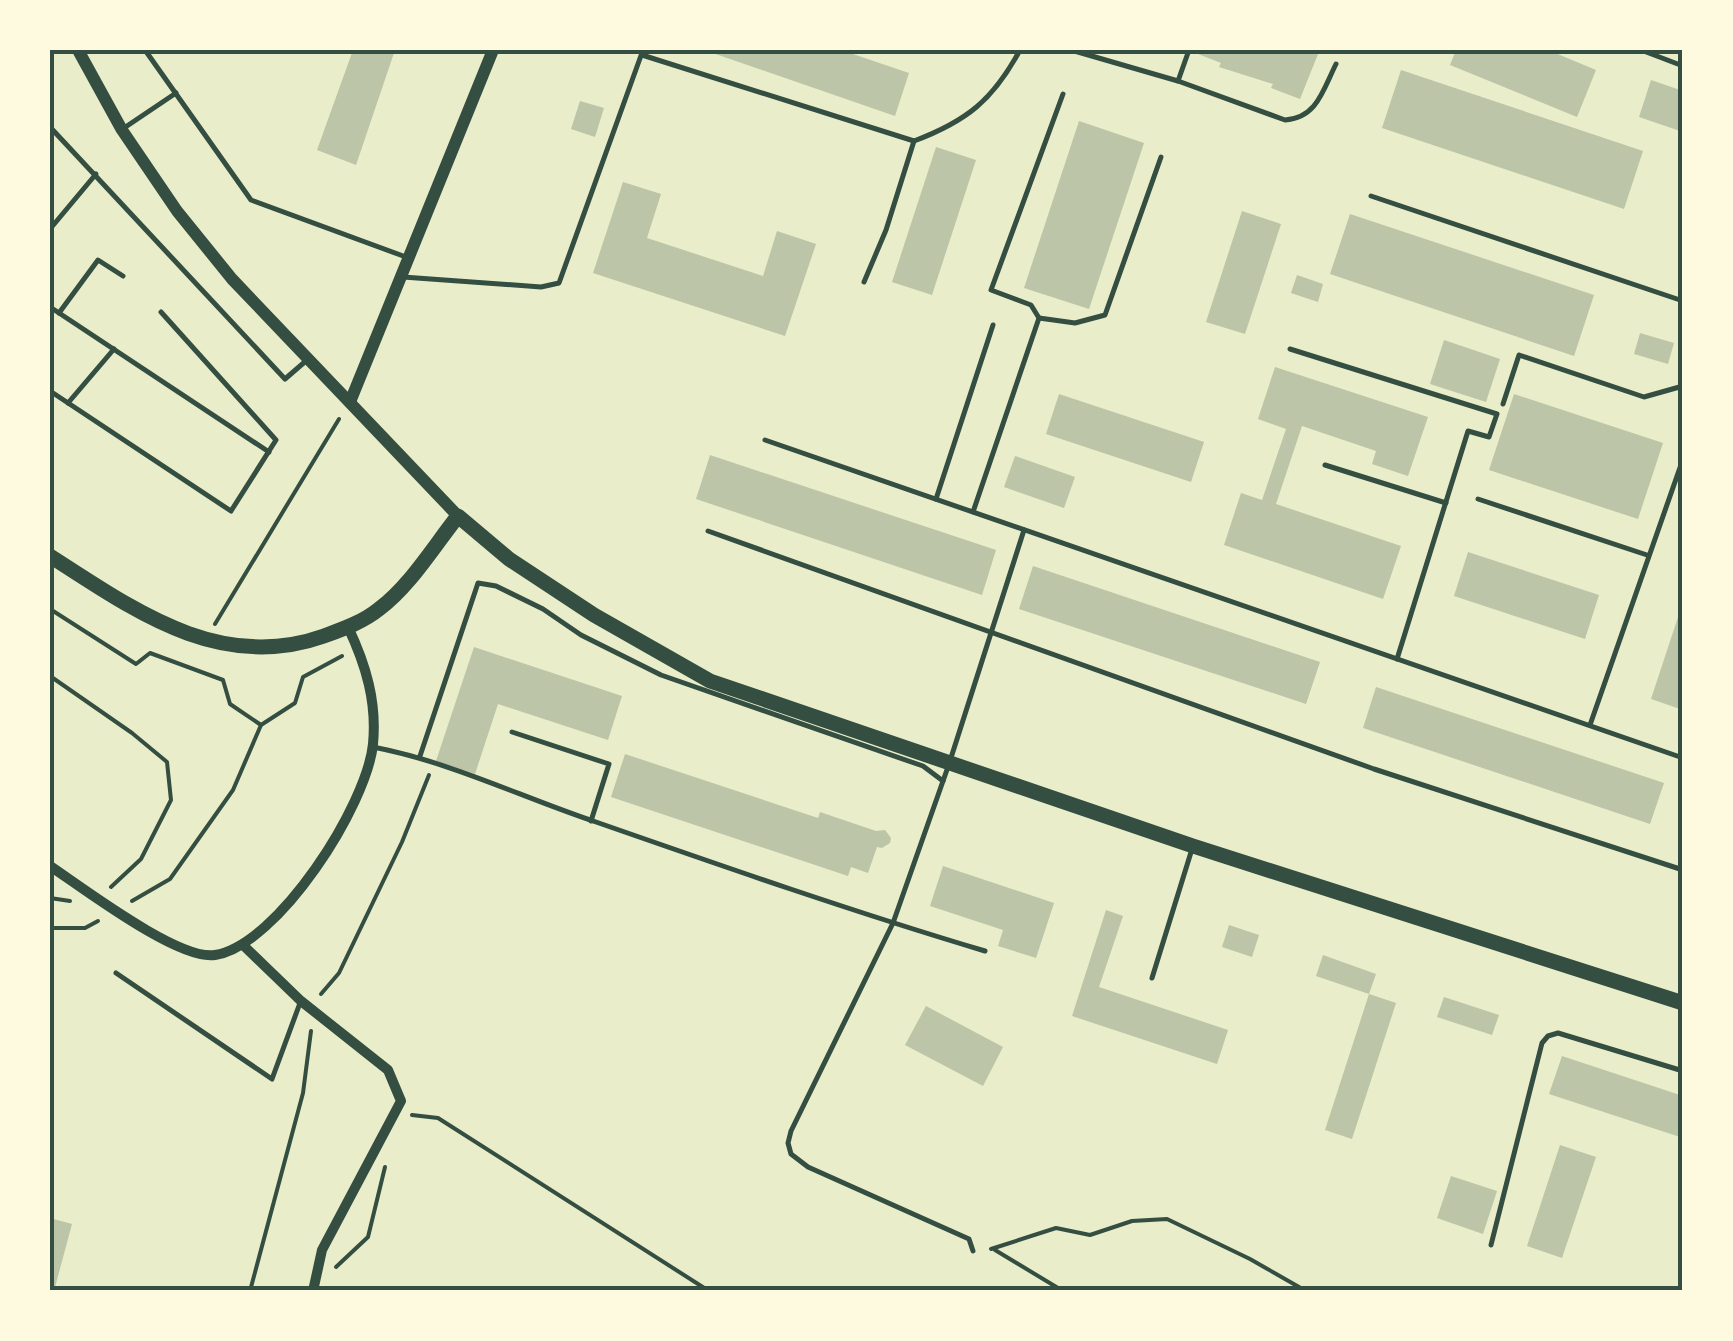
<svg xmlns="http://www.w3.org/2000/svg" width="1733" height="1341" font-family="Ubuntu,sans-serif">
<rect width="100%" height="100%" fill="#e9edc9"/>
<g fill="#bcc5a7">
<polygon points="353,50 395,50 356,165 317,150"/>
<polygon points="704,50 841,50 909,73 895,116"/>
<polygon points="1188,50 1309,50 1318,54 1300,99 1271,88 1273,84 1219,67 1221,63"/>
<polygon points="1456,50 1548,50 1596,70 1577,117 1450,65"/>
<polygon points="1401,70 1643,151 1624,209 1382,128"/>
<polygon points="1651,80 1683,91 1683,132 1639,117"/>
<polygon points="580,101 604,108 595,137 571,129"/>
<polygon points="1079,121 1144,143 1089,309 1024,288"/>
<polygon points="936,147 976,160 932,295 892,282"/>
<polygon points="623,182 661,194 647,238 763,276 777,231 816,244 785,336 593,273"/>
<polygon points="1242,211 1281,224 1245,334 1206,322"/>
<polygon points="1350,214 1594,295 1574,356 1330,274"/>
<polygon points="1297,275 1323,284 1318,302 1291,293"/>
<polygon points="1640,333 1674,343 1668,364 1634,354"/>
<polygon points="1444,340 1500,359 1486,402 1430,384"/>
<polygon points="1275,367 1428,417 1408,476 1372,464 1376,451 1302,426 1276,504 1401,546 1383,599 1224,545 1241,493 1262,500 1286,429 1258,419"/>
<polygon points="1059,394 1204,442 1191,482 1046,434"/>
<polygon points="1514,394 1663,443 1638,519 1489,470"/>
<polygon points="710,455 996,550 982,595 696,499"/>
<polygon points="1015,456 1075,477 1064,508 1004,487"/>
<polygon points="1468,552 1599,595 1585,639 1454,596"/>
<polygon points="1033,566 1320,662 1306,704 1019,609"/>
<polygon points="1682,605 1683,605 1683,710 1651,699"/>
<polygon points="474,647 622,696 608,740 498,704 475,774 436,761"/>
<polygon points="1376,687 1664,783 1650,824 1363,728"/>
<polygon points="625,754 818,818 820,812 876,831 885,830 891,838 890,843 882,848 877,847 868,873 851,867 848,876 611,797"/>
<polygon points="943,866 1054,903 1036,958 998,946 1003,930 930,906"/>
<polygon points="1106,910 1123,916 1099,987 1228,1030 1217,1064 1072,1016"/>
<polygon points="1229,925 1259,935 1252,957 1222,947"/>
<polygon points="1323,955 1376,974 1369,994 1396,1003 1352,1139 1325,1130 1369,994 1316,976"/>
<polygon points="1444,997 1499,1015 1492,1035 1437,1017"/>
<polygon points="926,1006 1003,1047 983,1086 905,1045"/>
<polygon points="1562,1056 1683,1096 1683,1138 1549,1094"/>
<polygon points="1560,1145 1596,1157 1562,1258 1527,1246"/>
<polygon points="1451,1176 1497,1191 1483,1234 1437,1218"/>
<polygon points="50,1218 72,1224 54,1291 50,1291"/>
</g>
<g fill="none" stroke-linecap="round" stroke-linejoin="round">
<g stroke="#344e41" stroke-width="4">
<polyline points="50,609 136,664 150,653 223,680 230,704 261,725"/>
<polyline points="215,624 339,419"/>
<polyline points="50,676 132,733 167,762 171,800 141,859 111,887"/>
<polyline points="50,898 70,901"/>
<polyline points="132,901 170,879 233,790 261,725 295,703 303,677 342,656"/>
<polyline points="50,928 85,928 98,921"/>
<polyline points="321,994 339,973 402,842 429,775"/>
<polyline points="412,1115 438,1118 709,1291"/>
<polyline points="991,1249 1056,1228 1090,1235 1132,1221 1167,1219 1250,1259 1306,1291"/>
<polyline points="995,1250 1063,1291"/>
<polyline points="336,1267 368,1237 385,1167"/>
<polyline points="250,1291 303,1093 311,1031"/>
</g>
<g stroke="#344e41" stroke-width="5">
<polyline points="145,50 251,200 406,257"/>
<path d="M1071,50l107,31 107,39c32,-2 38,-30 51,-56"/>
<polyline points="1641,50 1683,66"/>
<path d="M642,55l272,86c53,-20 79,-41 106,-91"/>
<polyline points="1178,81 1189,50"/>
<polyline points="50,127 285,379 307,360"/>
<polyline points="124,128 176,93"/>
<polyline points="1371,196 1683,301"/>
<polyline points="50,229 96,174"/>
<polyline points="403,277 541,287 559,283 643,50"/>
<polyline points="864,282 886,230 914,141"/>
<polyline points="50,307 269,452"/>
<polyline points="59,313 98,260 123,276"/>
<polyline points="1039,318 1075,323 1105,315 1161,157"/>
<polyline points="1290,349 1497,414 1489,437 1468,431 1397,659"/>
<polyline points="50,391 231,511 276,440 161,312"/>
<polyline points="68,403 114,349"/>
<polyline points="1503,404 1519,355 1644,397 1683,386"/>
<polyline points="765,440 1683,758"/>
<polyline points="1325,465 1446,503"/>
<polyline points="936,499 993,325"/>
<polyline points="1478,499 1647,555"/>
<polyline points="973,512 1039,318 1031,305 991,290 1063,94"/>
<polyline points="708,531 1374,769 1683,870"/>
<polyline points="1590,725 1683,459"/>
<polyline points="512,732 609,764 591,821"/>
<path d="M373,747c78,15 148,50 223,75 129,45 258,90 389,129"/>
<polyline points="420,756 478,583 496,586 543,609 581,635 661,675 923,766 943,781"/>
<polyline points="116,973 272,1079 300,1003"/>
<polyline points="1152,978 1192,849"/>
<polyline points="1491,1245 1542,1043 1548,1036 1558,1033 1683,1071"/>
<polyline points="973,1251 969,1239 808,1167 791,1154 788,1143 791,1131 893,923 949,764 1024,530"/>
</g>
<g stroke="#344e41" stroke-width="10">
<path d="M50,866c33,22 129,95 165,89 63,-10 152,-150 158,-211 4,-42 -7,-79 -25,-117"/>
<polyline points="244,946 301,1001 388,1070 401,1101 322,1250 313,1291"/>
</g>
<g stroke="#344e41" stroke-width="12">
<polyline points="78,50 122,130 177,211 232,279 458,516"/>
<polyline points="350,402 493,50"/>
</g>
<path stroke="#344e41" stroke-width="15" d="M50,556c84,54 170,117 274,80 19,-7 39,-14 55,-27 31,-23 55,-63 79,-93l51,43 85,56 116,66 483,165 490,157"/>
</g>
<rect width="1733" height="1341" fill="none" stroke="#fefae0" stroke-width="105"/>
<rect x="52" y="52" width="1628" height="1236" fill="none" stroke="#344e41" stroke-width="4"/>
</svg>
